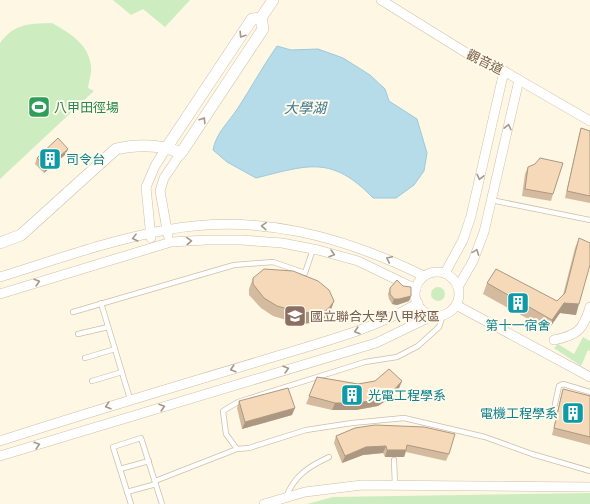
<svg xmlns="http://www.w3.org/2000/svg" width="590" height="504" font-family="'Roboto Condensed','Noto Sans TC',sans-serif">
<rect width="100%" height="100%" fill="#fef7e3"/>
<g fill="#cdedc1">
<polygon points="113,0 190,0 165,27 143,9 131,15"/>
<path d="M52,23c16,9 37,21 39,43 1,6 -2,15 -3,22l6,3 -94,88v-136c15,-20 28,-19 52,-20z"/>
<circle cx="438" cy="294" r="7"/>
<polygon points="583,337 590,341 590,351 588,350 581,366 554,348 558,344 574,354"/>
<polygon points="590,493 590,504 307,504 333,497"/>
</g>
<path fill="#b6dbe9" stroke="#9ccadc" d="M277,46l14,4 27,-1 25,9 27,17 15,14 4,12 28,18 10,34 -3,18 -10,14 -18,13h-23c-41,-43 -65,-33 -117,-20l-29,-16 -14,-12c3,-17 15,-27 25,-42 13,-20 25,-42 39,-62z"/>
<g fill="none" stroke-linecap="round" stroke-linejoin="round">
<g stroke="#d0bfa9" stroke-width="6">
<g id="service">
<polyline points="491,200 590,220"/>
<polyline points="101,303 130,399"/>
<polyline points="73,312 234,265 273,262 305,273 313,249"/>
<polyline points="443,315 439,327 418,346 397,357 365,362 238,402 223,411 226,434 237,449 249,448 306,430 352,423 404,418 485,437 532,454 590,471"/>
<polyline points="78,334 108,327"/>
<polyline points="85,358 115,349"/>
<polyline points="92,381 122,372"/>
<polyline points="555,404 559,386 563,384 590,392"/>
<polyline points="394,460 395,485"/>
<polyline points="120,469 149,461"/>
<polyline points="155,481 237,449"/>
<polyline points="127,492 156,484"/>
<path d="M286,497c9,-22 22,-30 43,-40"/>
<polyline points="131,504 113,447 141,438 162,504"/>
</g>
</g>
<g stroke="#d0bfa9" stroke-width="10">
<g id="minor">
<polyline points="381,0 473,57 502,70 590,121"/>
<polyline points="168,235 160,191 164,178 181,153"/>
<polyline points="151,238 146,187 155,166 167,147"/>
<circle cx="437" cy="294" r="22"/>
<polyline points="445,273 463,240 471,216 504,71"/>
<path d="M0,277c55,-17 110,-37 166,-47 92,-17 176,6 258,46"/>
<polyline points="458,287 473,261 484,232 519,80"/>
<polyline points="0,294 171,242 206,240 241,240 282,243 318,250 358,261 416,289"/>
<polyline points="456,305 590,377"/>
<path d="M554,340c24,-5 29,-10 36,-33"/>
<path d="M0,441c89,-29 178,-55 267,-82 51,-16 104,-28 151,-56"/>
<polyline points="0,456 376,343 434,315"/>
<polyline points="264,504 305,492 362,485 590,487"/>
</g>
</g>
<g stroke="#d0bfa9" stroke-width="12">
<g id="tertiary">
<polyline points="261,18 273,0"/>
<path d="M0,243l21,-8 95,-86c23,-5 44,-5 65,4l82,-124 -2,-11 -9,1 -85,128"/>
</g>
</g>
<use href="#service" stroke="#fff" stroke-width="4.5"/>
<use href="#minor" stroke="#fff" stroke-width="9"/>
<use href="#tertiary" stroke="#fff" stroke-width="11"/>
</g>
<g fill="#d4bb9f">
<polygon points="581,128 590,131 590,203 565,198 579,135"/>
<polygon points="66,154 44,173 35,164 37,158"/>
<polygon points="528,167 553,194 551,201 522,196 525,174"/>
<polygon points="579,238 576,315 560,313 548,330 483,294 487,283 557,301 563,295 575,248"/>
<polygon points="253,278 334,301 330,312 326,318 321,322 300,324 273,316 261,308 249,295 249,289"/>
<polygon points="390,288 411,296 409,301 397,305 392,304 389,299 388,294"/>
<polygon points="317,377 358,384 402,381 399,388 390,398 378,406 356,410 332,410 306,404"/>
<polygon points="563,389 590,396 590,445 552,435 561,396"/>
<polygon points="239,401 292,415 242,429 237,408"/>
<polygon points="355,428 449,454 446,461 406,452 404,457 385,457 383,453 363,455 342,463 334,443 336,436"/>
</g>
<g fill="#ac9882">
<polygon points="68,149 66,154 44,173 46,168"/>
<polygon points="411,296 409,301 397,305 392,304 394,299"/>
<polygon points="334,301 330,312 326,318 321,322 300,324 303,313"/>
<polygon points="564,303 579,304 576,315 560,313 548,330 552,320"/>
<polygon points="402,381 399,388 390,398 378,406 356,410 332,410 335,403"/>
<polygon points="295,408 292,415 242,429 245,422"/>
<polygon points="386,446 383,453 363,455 342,463 345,456 366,447"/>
<polygon points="387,450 406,450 404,457 385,457"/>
</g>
<g fill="#f6d9b9" stroke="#ac9882">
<polygon points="581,128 590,131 590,196 567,191"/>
<polygon points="58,138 68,149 46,168 37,158"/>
<polygon points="540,158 563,163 553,194 525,189 528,167 535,164"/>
<polygon points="579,238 590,243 590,265 579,304 564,303 552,320 487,283 496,269 557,301 565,293"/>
<polygon points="264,269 293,271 318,281 329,290 334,301 330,307 325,311 303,313 277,306 264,298 253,284 253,278"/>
<polygon points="397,280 403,286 411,287 411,296 399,299 394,299 390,294 390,288"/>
<polygon points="389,369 402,381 393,391 380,399 358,403 335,403 309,396 317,377 358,384 375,381"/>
<polygon points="288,388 295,408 245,422 239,401"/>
<polygon points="563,389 590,396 590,437 554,428"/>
<polygon points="375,425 424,427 455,434 449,454 407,445 406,450 387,450 386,446 366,447 345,456 336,436 355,428"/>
</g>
<defs><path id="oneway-chevron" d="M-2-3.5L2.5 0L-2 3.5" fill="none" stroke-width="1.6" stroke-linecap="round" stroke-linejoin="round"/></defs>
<g stroke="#a79787">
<use href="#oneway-chevron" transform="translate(242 35) rotate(123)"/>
<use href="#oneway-chevron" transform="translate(203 120) rotate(-57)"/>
<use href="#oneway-chevron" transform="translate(508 127) rotate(-77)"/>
<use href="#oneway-chevron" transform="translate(480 177) rotate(103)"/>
<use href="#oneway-chevron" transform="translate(264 226) rotate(-177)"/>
<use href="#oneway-chevron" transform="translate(135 238) rotate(166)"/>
<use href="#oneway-chevron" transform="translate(189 241) rotate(-3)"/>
<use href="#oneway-chevron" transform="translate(476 252) rotate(-69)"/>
<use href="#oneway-chevron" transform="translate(332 254) rotate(16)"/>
<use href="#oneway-chevron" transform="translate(389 259) rotate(-155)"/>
<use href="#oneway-chevron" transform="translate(37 282) rotate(-17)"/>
<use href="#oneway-chevron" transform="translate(357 331) rotate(163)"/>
<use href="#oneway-chevron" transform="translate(233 369) rotate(163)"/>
<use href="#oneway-chevron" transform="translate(286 369) rotate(-16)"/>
<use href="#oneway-chevron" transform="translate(108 406) rotate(162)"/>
<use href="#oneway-chevron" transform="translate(162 407) rotate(-17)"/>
<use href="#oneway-chevron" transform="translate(37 445) rotate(-17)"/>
</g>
<defs>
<g id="stadium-square" transform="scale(1.15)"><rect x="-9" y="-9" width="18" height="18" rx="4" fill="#2e9e5b" stroke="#fffaeb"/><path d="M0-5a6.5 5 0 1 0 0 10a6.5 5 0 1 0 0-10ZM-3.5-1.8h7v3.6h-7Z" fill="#fff"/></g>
<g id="building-square" transform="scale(1.15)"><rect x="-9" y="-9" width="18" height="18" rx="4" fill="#0f9aa8" stroke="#fffaeb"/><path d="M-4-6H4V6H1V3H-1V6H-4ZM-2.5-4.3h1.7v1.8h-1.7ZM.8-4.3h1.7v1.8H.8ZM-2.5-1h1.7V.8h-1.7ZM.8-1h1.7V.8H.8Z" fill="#fff"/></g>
<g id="university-square" transform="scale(1.15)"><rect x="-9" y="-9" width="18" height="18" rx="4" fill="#8d6e63" stroke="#fffaeb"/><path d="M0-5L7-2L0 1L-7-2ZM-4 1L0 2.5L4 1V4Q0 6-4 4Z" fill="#fff"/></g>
</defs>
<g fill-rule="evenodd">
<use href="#stadium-square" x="39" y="107"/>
<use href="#building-square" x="50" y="159"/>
<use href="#building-square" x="518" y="303"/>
<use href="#university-square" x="295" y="316"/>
<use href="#building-square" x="352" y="395"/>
<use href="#building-square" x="573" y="413"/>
</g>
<g text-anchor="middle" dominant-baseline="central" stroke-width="4" stroke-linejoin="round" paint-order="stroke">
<g font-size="13" fill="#785f47" stroke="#fffaeb">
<text transform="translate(485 62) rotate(26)">觀音道</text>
</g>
<g font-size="13" fill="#27864d" stroke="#fffaeb" text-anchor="start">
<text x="54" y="107">八甲田徑場</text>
</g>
<g font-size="13" fill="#0d838f" stroke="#fffaeb" text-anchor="start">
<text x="66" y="159">司令台</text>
<text x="518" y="325" text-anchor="middle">第十一宿舍</text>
<text x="368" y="395">光電工程學系</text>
<text x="558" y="413" text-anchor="end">電機工程學系</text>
</g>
<g font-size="13" fill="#785e54" stroke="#fffaeb" text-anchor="start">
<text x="310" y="316">國立聯合大學八甲校區</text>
</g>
<g font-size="14" font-style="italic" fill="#3f778e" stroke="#fffaeb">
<text x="305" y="108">大學湖</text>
</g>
</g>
</svg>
